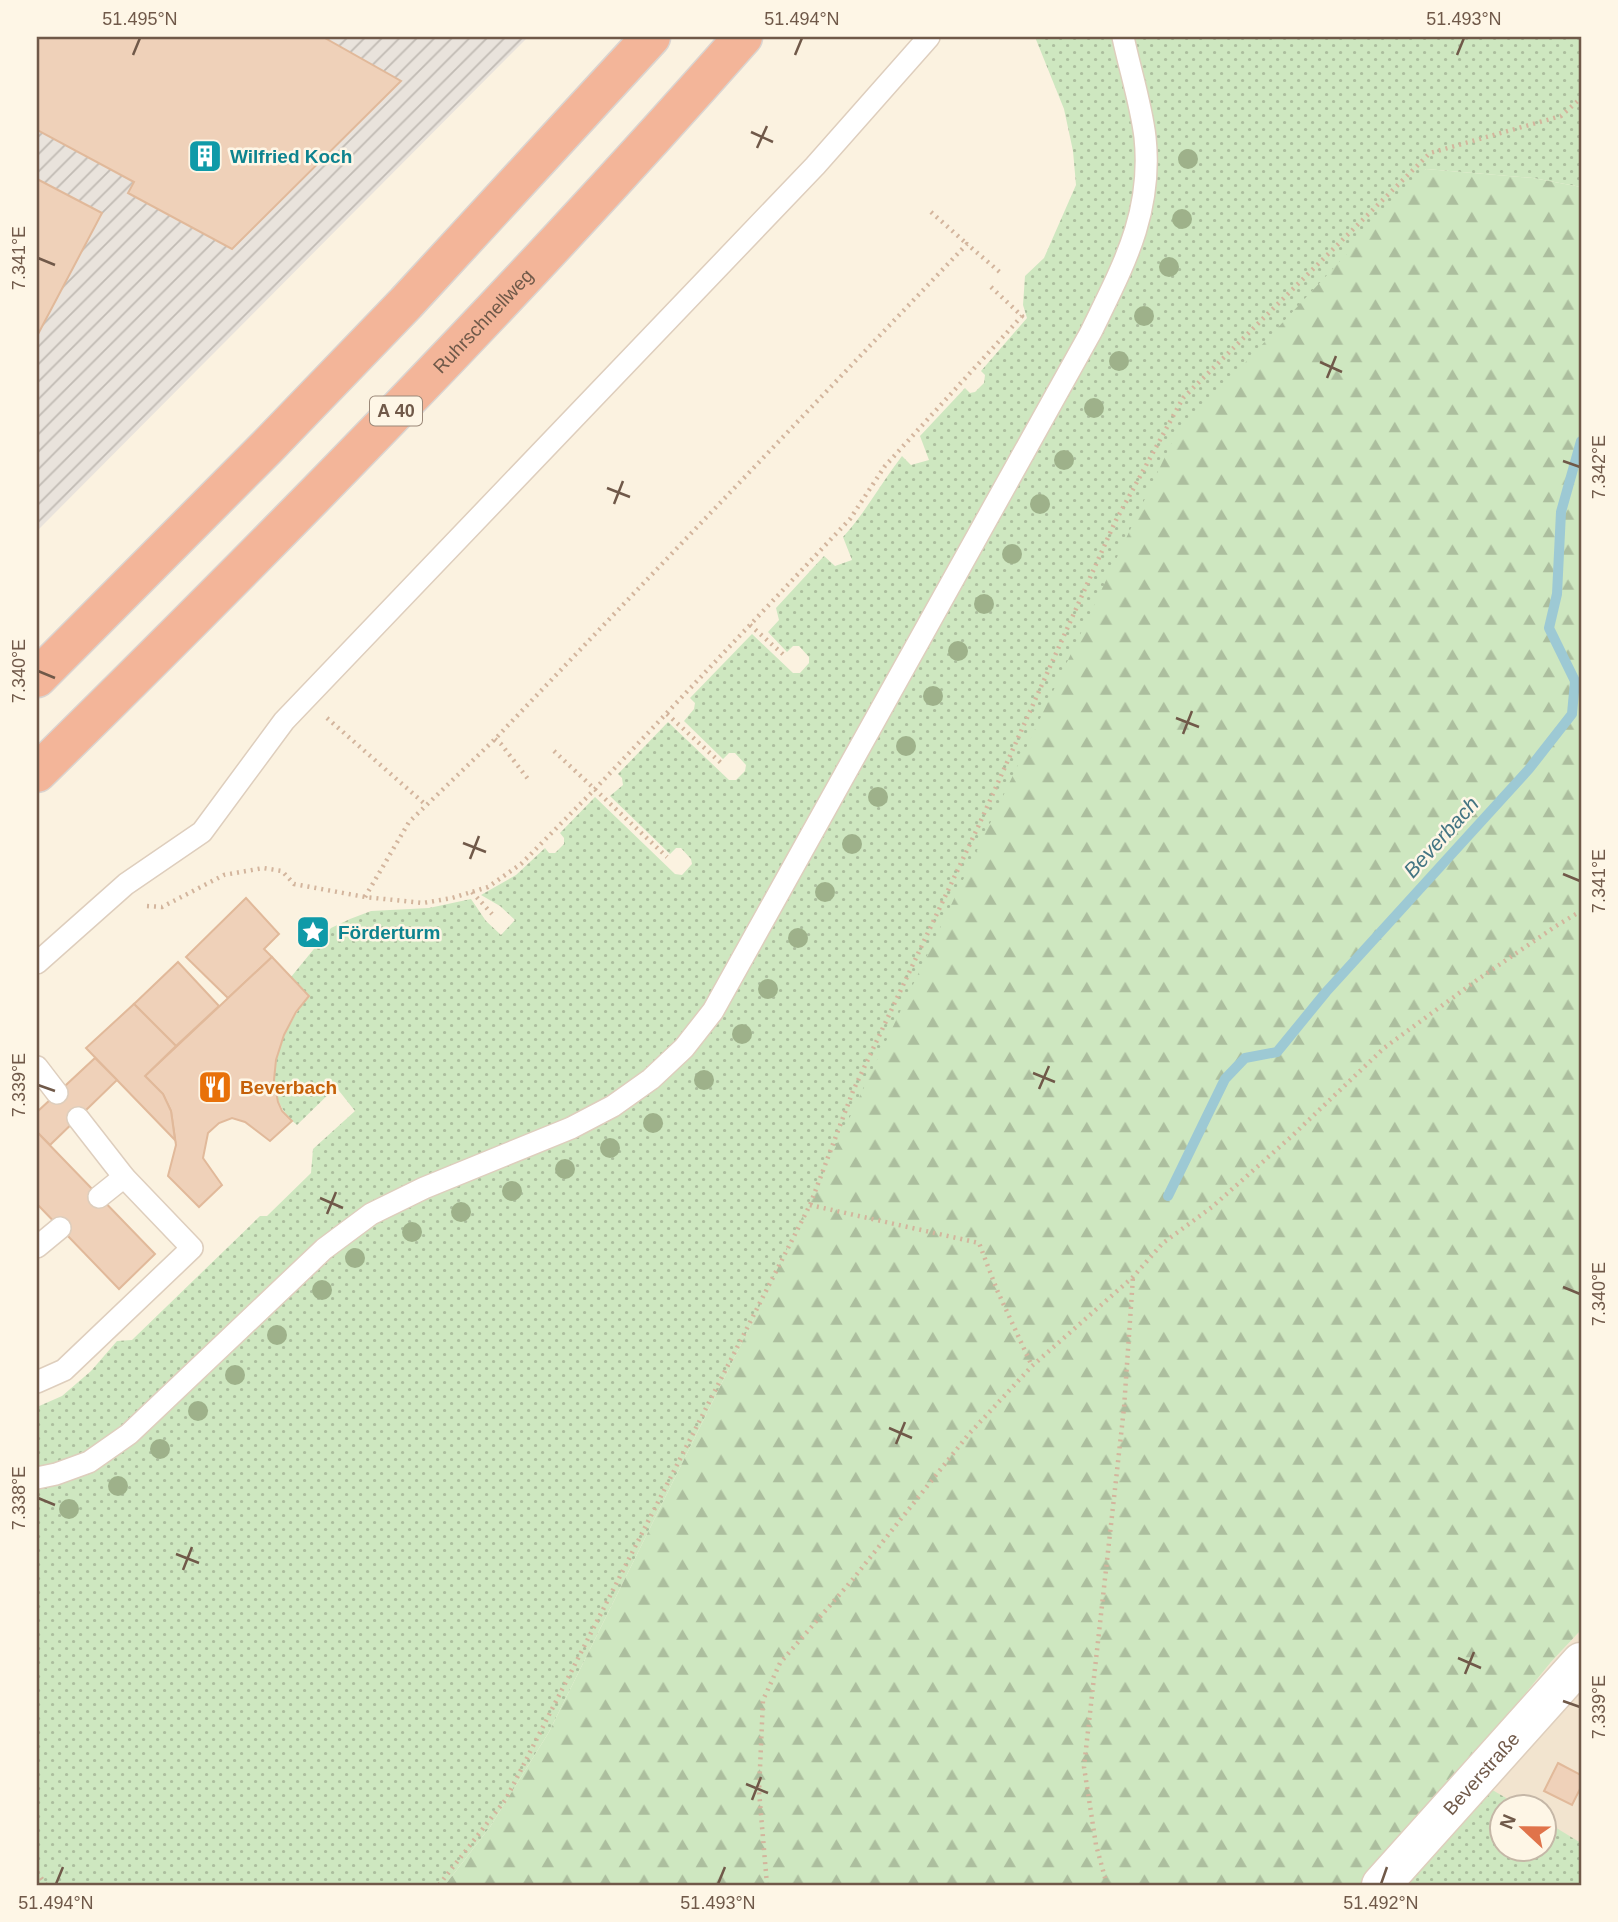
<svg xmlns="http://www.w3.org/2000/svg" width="1618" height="1922" font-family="Helvetica,sans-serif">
<defs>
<pattern id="industrial-furrows" width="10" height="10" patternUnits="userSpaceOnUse" patternTransform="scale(1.75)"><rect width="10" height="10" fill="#e9e3dc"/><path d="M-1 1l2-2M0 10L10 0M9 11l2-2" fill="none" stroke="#c1bbb4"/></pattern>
<pattern id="green-dots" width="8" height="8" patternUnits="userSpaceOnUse" patternTransform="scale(1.75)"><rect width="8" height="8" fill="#cee7c0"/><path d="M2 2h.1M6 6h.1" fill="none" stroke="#acbe9e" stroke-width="1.8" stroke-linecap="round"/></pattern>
<pattern id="forest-firs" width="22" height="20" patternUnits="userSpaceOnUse" patternTransform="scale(1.75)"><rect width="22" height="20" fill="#cee7c0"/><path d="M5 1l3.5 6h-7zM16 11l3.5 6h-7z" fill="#acbe9e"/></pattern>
</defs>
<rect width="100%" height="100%" fill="#fbf2e0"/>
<path fill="#f2e4cf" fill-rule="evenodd" d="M1581,1630v255h-211l181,-223zM1502,1806h42v42h-42z"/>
<polygon fill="url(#industrial-furrows)" points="37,37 528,37 37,531"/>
<g fill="url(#green-dots)">
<path d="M1035,37h546v150l-48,-9 -107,-9 -673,1151 -204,412 -59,95 -45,58h-408v-478l25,-11 29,-25 26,-30 15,-1 128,-124h7l44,-43 2,-24 42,-38 -19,-24 -39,38c-43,-33 -16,-95 12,-129l-18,-19 40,-49 19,-9 21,-8 58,-3 42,-9 15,22 15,14 14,-15 -15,-14 -19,-11 35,-20 29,-27 4,5h6l9,-9v-6l-4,-5 35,-36 80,77 7,1 10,-11 -1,-5 -10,-11h-5l-6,6 -60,-58 13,-11 -1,-7 -4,-4 50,-52 61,58h7l9,-9 1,-6 -11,-12h-6l-6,6 -39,-38 10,-12 1,-6 -5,-5 62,-64 41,39h7l9,-10v-6l-10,-11h-6l-6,6 -19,-20 11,-12 -3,-12 48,-52 11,10 17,-6 -9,-23c23,-25 38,-54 59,-81l9,9 18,-5 -9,-24 45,-48 5,5 5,-1 9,-9 1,-8 -4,-4 46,-53 -4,-13 2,-29 19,-18 32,-73 -3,-34 -9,-42z"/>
<polygon points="1482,1784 1520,1806 1502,1806 1502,1848 1544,1848 1545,1821 1581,1843 1581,1885 1397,1885"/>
</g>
<polygon fill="url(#forest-firs)" points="1426,169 1533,178 1581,187 1581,1630 1551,1662 1370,1885 445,1885 490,1827 549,1732 753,1320 1173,440"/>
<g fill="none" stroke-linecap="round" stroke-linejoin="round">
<polyline stroke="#9dc9d4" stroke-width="10" points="1168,1196 1225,1079 1245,1058 1277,1052 1326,992 1529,769 1572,714 1575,681 1549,628 1557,594 1561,512 1581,441"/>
</g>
<g fill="#efd1b9" stroke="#e1b99a" stroke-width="2">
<polygon points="37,37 323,37 401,81 232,249 128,193 134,182 37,130"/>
<polygon points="37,179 102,213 37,336"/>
<polygon points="246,898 279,934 264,949 272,957 228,998 186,957"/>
<polygon points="272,957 309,996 296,1012 284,1035 276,1060 274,1080 278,1102 282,1111 292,1121 270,1141 245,1122 232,1118 219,1123 208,1133 203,1158 222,1185 199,1207 168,1176 176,1145 171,1111 163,1094 145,1076"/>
<polygon points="178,962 219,1006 176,1046 134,1004"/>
<polygon points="134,1004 176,1046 145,1076 163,1094 171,1111 175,1140 86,1048"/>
<polygon points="95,1058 117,1080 50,1145 37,1132 37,1112"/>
<polygon points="37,1132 155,1254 119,1289 37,1204"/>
<polygon points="1558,1763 1581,1775 1581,1787 1572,1805 1544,1791"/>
</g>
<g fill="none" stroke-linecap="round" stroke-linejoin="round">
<g stroke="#decebd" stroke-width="24">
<g id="service">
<polyline points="37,963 126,884 202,832 284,721 815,166 929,37"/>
<polyline points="37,1067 57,1093"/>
<polyline points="99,1197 124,1177"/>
<polyline points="37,1247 60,1228"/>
<polyline points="37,1382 64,1370 192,1248 124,1177 78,1118"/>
<path d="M37,1478l19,-4 33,-12 40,-28 195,-185 47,-35 53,-26 147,-60 42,-22 38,-27 33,-31 29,-37 378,-679c32,-66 62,-119 54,-195 -4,-33 -15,-67 -22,-100"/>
</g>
</g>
<g stroke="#decebd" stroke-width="41">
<g id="minor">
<path id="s1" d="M1381,1885l200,-223"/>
</g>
</g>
<g stroke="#dad4d0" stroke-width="41">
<g id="motorway">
<polyline points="37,678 267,447 406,303 651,37"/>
<path id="s2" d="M37,773c242,-238 481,-481 706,-736"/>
</g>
</g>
<g stroke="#d3b59d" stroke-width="4.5" stroke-dasharray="2 5" stroke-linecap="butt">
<polyline points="931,212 967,244"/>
<polyline points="750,625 785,656"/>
<polyline points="667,714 721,763"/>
<polyline points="327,718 426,805"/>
<polyline points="495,739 501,744 528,779"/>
<polyline points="554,751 667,857"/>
<polyline points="472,892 492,914"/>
<polyline points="365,897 409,822 495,739 967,244 1002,274"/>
<polyline points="147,906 162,907 224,875 263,868 282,871 294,884 365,897 423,903 452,898 488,887 521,864 595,789 850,519 885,466 1022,316 991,287"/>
<polyline points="810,1205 979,1243 997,1290 1032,1366"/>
<polyline points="37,1872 46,1885"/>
<polyline points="439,1885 506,1799 810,1205 853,1091 978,827 1115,522 1183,398 1430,153 1561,116 1581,98"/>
<polyline points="767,1885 759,1791 763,1700 780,1663 853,1579 968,1435 1032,1366 1133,1277 1163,1243 1212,1207 1293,1135 1384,1048 1477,980 1556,926 1581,911"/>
<polyline points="1107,1885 1096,1845 1084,1767 1124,1408 1133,1277"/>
</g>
<use href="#service" stroke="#fff" stroke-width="21"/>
<use href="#minor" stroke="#fff" stroke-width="38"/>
<use href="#motorway" stroke="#f3b599" stroke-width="38"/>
</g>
<g fill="#9eb18a">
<circle cx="1188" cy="159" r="10"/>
<circle cx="1182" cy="219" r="10"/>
<circle cx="1169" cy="267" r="10"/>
<circle cx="1144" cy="316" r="10"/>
<circle cx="1119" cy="361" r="10"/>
<circle cx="1094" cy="408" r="10"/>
<circle cx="1064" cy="460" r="10"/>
<circle cx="1040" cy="504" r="10"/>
<circle cx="1012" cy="554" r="10"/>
<circle cx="984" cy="604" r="10"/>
<circle cx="958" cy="651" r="10"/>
<circle cx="933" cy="696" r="10"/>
<circle cx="906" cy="746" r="10"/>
<circle cx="878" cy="797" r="10"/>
<circle cx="852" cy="844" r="10"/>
<circle cx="825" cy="892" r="10"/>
<circle cx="798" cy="938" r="10"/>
<circle cx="768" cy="989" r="10"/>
<circle cx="742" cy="1034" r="10"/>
<circle cx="704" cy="1080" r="10"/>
<circle cx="653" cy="1123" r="10"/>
<circle cx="610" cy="1148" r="10"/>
<circle cx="565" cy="1169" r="10"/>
<circle cx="512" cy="1191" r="10"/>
<circle cx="461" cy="1212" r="10"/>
<circle cx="412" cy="1232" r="10"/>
<circle cx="355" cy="1258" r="10"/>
<circle cx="322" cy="1290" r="10"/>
<circle cx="277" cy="1335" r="10"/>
<circle cx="235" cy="1375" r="10"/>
<circle cx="198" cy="1411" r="10"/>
<circle cx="160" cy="1449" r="10"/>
<circle cx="118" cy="1486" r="10"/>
<circle cx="69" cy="1509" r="10"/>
</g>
<path fill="none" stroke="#705949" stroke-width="2.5" d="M133,55l7,-17M795,55l7,-17M1457,55l7,-17M751,132l22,10M757,148l10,-22M38,258l17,7M1320,362l22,10M1327,378l9,-22M1563,461l17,6M607,488l23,9M614,504l9,-23M38,671l17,7M1176,718l23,9M1183,734l9,-23M463,843l23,9M470,859l9,-23M1563,874l17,7M1033,1073l22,9M38,1085l17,6M1039,1089l10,-23M320,1198l23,10M327,1214l9,-22M1563,1287l17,7M889,1428l23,10M896,1444l9,-22M38,1498l17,7M176,1554l23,9M183,1570l9,-23M1458,1658l23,10M1465,1674l9,-22M1563,1701l17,6M746,1784l22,9M752,1800l9,-23M56,1884l7,-17M718,1884l7,-17M1381,1884l6,-17"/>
<defs>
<g id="building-square" transform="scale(1.75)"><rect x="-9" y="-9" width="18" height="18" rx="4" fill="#0f9aa8" stroke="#fef6e6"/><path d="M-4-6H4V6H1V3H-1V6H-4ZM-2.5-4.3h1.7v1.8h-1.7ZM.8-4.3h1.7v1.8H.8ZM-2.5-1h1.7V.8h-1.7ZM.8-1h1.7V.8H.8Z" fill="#fff"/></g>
<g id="sight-square" transform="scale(1.75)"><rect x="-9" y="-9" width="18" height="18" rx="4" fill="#0f9aa8" stroke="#fef6e6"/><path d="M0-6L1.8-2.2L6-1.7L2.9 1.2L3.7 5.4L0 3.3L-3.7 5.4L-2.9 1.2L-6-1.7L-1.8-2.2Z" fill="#fff"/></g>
<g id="restaurant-square" transform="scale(1.75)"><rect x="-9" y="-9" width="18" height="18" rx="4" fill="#e8710a" stroke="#fef6e6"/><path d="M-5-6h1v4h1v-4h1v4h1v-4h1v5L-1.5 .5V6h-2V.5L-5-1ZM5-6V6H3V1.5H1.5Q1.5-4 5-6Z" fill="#fff"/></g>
</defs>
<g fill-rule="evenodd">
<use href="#building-square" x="205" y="156"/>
<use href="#sight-square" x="313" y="932"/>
<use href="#restaurant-square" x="215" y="1087"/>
</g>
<g text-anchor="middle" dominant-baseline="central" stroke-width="5" stroke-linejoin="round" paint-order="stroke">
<rect fill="#fef6e6" stroke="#9b8878" stroke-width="2" x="370" y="396.5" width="52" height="29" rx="5"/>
<g font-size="18" font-weight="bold" fill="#705949">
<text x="396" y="411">A 40</text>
</g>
<g font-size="19" font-weight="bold" fill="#0d838f" stroke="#fef6e6" text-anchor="start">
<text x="230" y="156">Wilfried Koch</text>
<text x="338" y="932">Förderturm</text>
</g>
<g font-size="19" fill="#705949" stroke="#fef6e6">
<text stroke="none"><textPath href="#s2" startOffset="635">Ruhrschnellweg</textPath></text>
<text stroke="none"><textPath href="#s1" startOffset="150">Beverstraße</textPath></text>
</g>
<g font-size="19" font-weight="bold" fill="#c56008" stroke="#fef6e6" text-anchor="start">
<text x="240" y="1087">Beverbach</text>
</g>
<g font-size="21" font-style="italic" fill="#447583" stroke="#fef6e6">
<text transform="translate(1441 837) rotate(-48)">Beverbach</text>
</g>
</g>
<rect width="1618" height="1922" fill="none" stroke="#fef6e6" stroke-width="77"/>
<g transform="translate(1523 1828) rotate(292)"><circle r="33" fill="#fef6e6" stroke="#c5b7a7" stroke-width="2"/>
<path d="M0-5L12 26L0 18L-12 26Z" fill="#e0734a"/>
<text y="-10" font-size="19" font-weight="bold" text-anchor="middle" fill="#705949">N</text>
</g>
<rect x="38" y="38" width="1542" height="1846" fill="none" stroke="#705949" stroke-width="2.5"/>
<g font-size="18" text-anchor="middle" fill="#705949">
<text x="140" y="25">51.495°N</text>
<text x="802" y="25">51.494°N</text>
<text x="1464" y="25">51.493°N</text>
<text transform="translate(19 258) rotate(-90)" y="6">7.341°E</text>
<text transform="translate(1599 467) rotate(-90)" y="6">7.342°E</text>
<text transform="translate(19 671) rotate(-90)" y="6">7.340°E</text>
<text transform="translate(1599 881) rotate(-90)" y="6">7.341°E</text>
<text transform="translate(19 1085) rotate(-90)" y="6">7.339°E</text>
<text transform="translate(1599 1294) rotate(-90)" y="6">7.340°E</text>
<text transform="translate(19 1498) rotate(-90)" y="6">7.338°E</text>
<text transform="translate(1599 1707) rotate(-90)" y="6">7.339°E</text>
<text x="56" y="1909">51.494°N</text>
<text x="718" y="1909">51.493°N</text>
<text x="1381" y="1909">51.492°N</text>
</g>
</svg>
